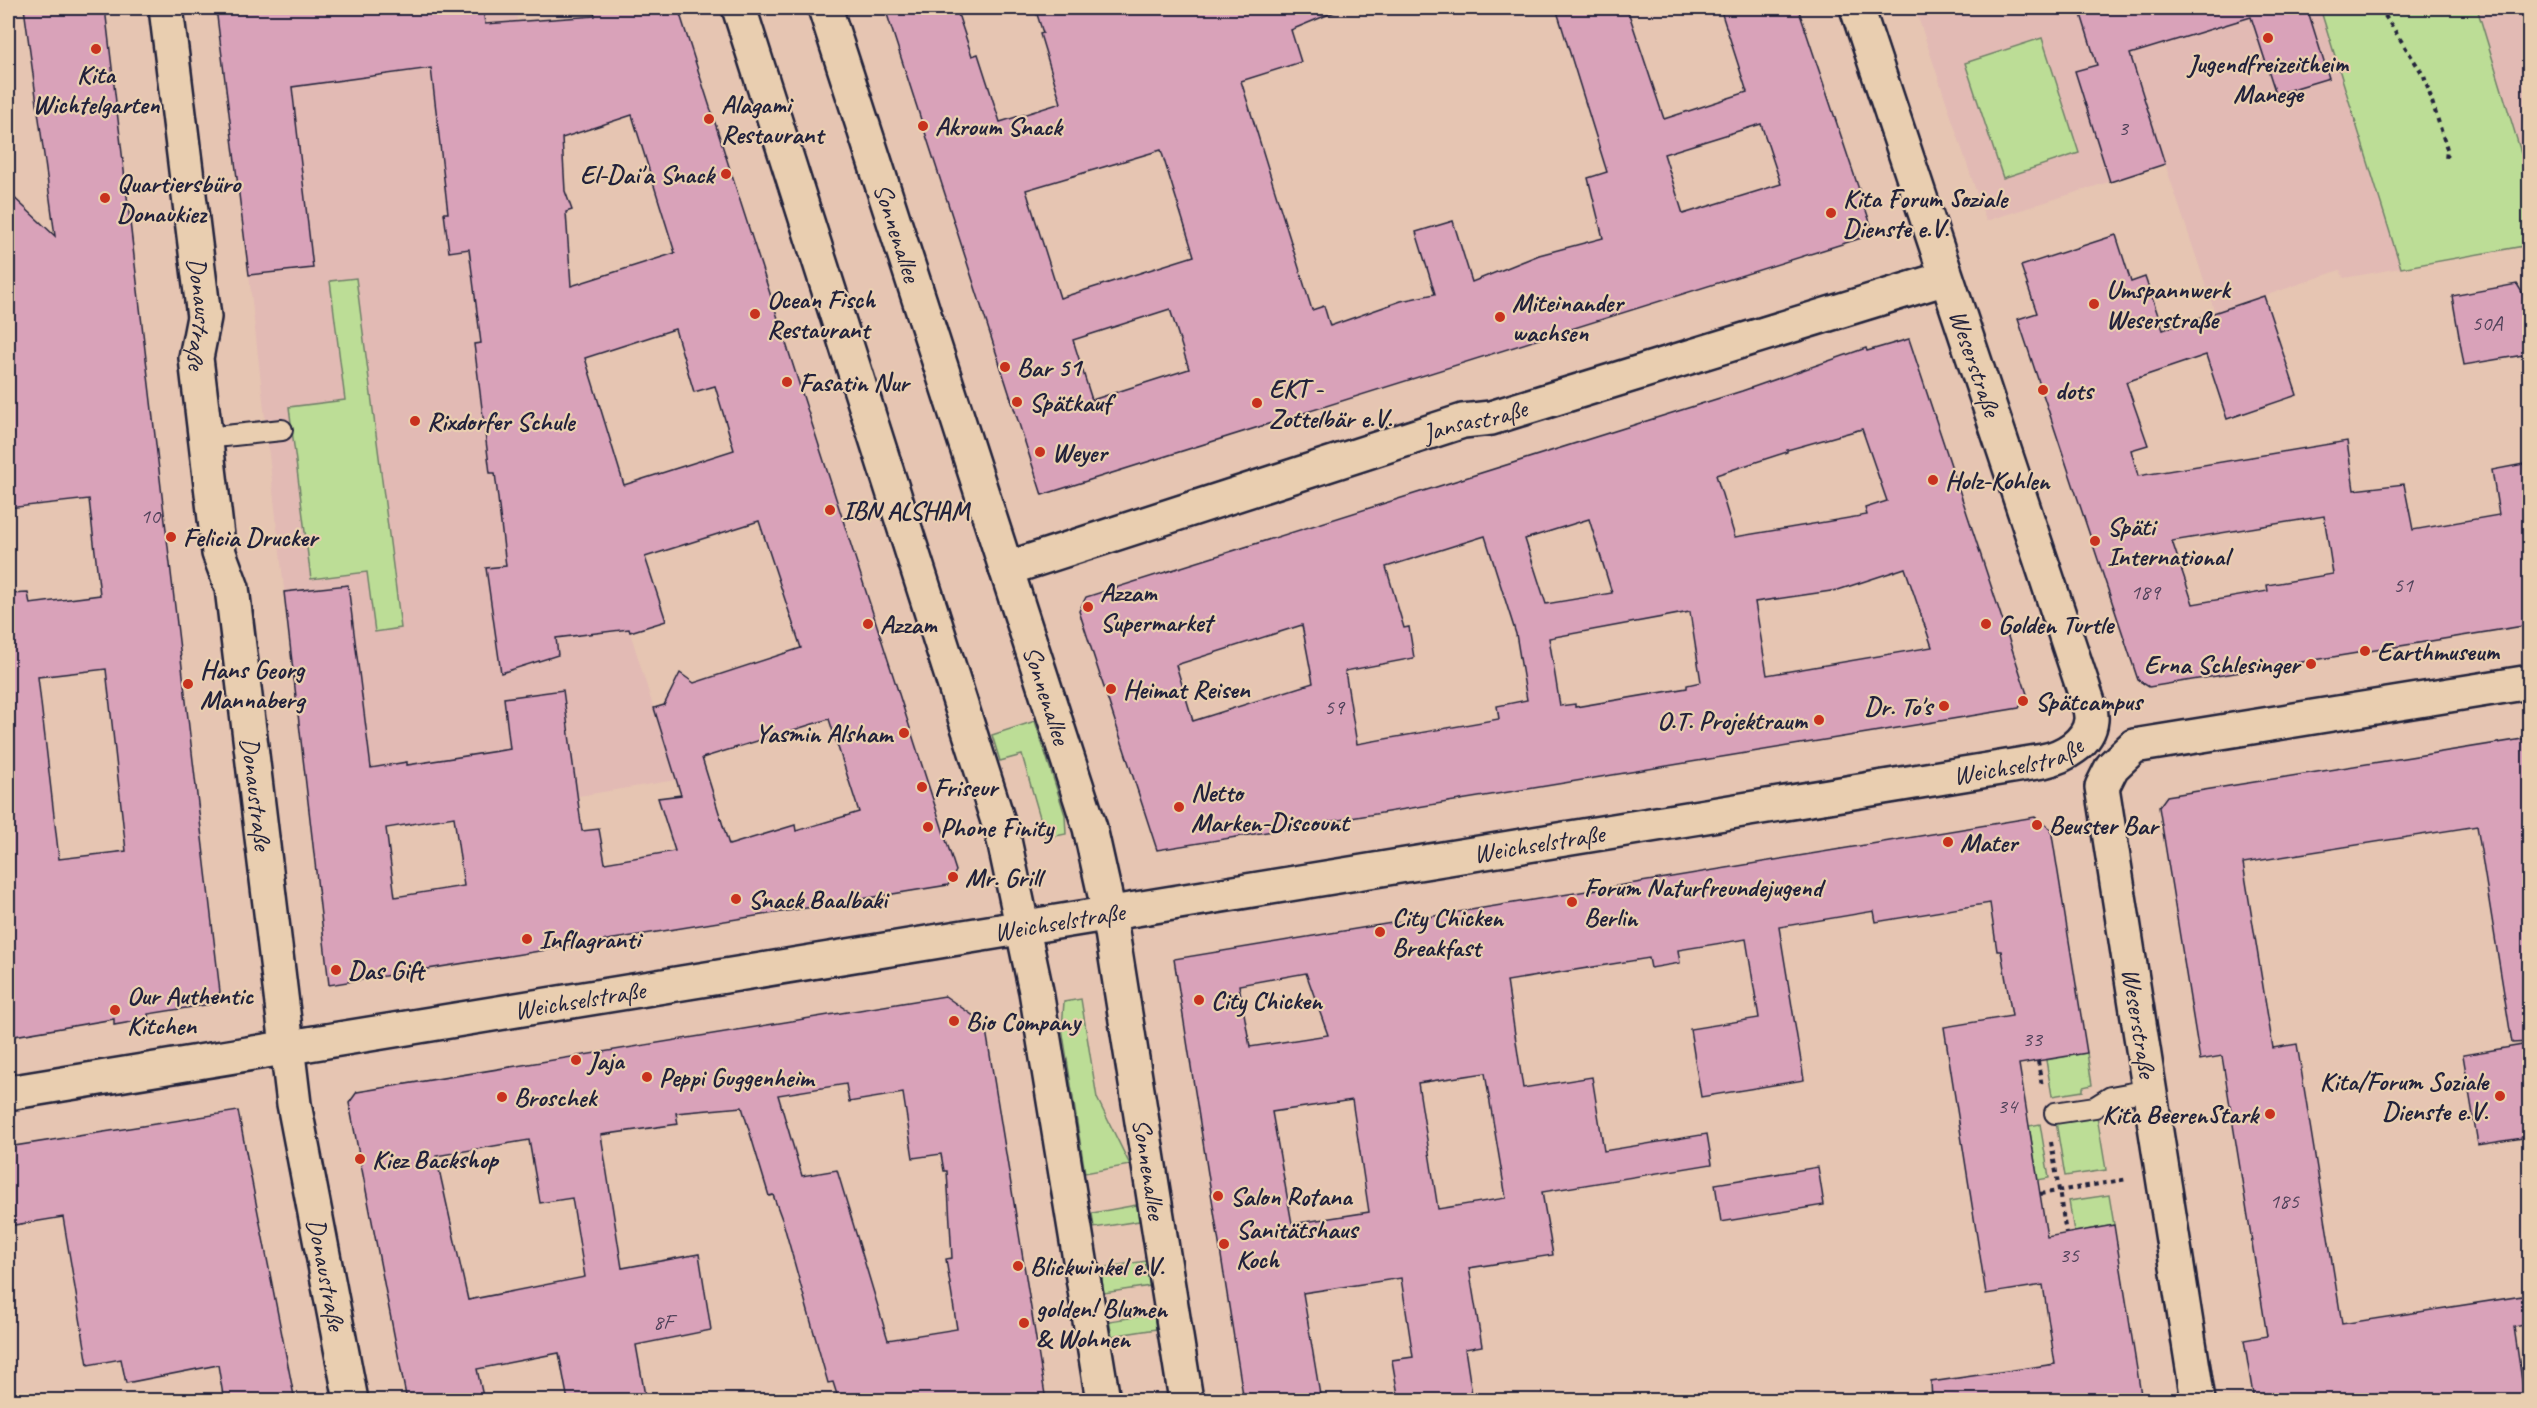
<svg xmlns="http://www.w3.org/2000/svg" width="2537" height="1408" font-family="Caveat,sans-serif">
<rect width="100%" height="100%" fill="#e6c5b2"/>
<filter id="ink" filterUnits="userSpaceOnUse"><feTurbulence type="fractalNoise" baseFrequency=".0167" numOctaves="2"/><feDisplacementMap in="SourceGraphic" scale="12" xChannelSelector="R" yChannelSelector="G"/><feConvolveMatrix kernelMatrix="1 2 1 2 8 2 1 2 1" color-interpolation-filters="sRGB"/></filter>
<g filter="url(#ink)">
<g fill="#e2bab4">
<polygon points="450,8 516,8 530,203 606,555 676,780 312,840 249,275 219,34"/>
<polygon points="1915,8 2529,8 2529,245 2344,278 2340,270 2215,313 2165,164 1986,221"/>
</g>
<g fill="#bcdd96" stroke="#6f8068" stroke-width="1.5">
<polygon points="2320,8 2477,8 2529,179 2529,245 2401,268"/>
<polygon points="2042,38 2079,153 2003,178 1965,63"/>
<polygon points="356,278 401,628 375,632 367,572 311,579 289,407 345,400 330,281"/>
<polygon points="1035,721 1065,815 1066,834 1046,838 1022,755 1000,761 992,735"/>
<polygon points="1081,999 1097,1098 1130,1165 1085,1173 1062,1028 1064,1002"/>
<polygon points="2087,1053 2092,1085 2083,1087 2083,1091 2052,1096 2046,1060"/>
<polygon points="2097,1116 2106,1170 2065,1176 2056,1122"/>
<polygon points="2040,1124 2049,1178 2038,1180 2029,1126"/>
<polygon points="2109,1195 2114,1225 2074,1232 2069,1201"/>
<polygon points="1137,1205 1139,1221 1094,1228 1092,1213"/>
<polygon points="1146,1261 1150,1286 1104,1293 1100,1268"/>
<polygon points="1154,1314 1156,1329 1112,1336 1109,1321"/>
</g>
<g fill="#d9a2b9" stroke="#22223b" stroke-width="1.5" fill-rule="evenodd">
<path d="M24,8h81l115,984 -9,12 -63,10 1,5 -35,6v-6l-106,18v-443l20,-1 2,11 70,-9 -11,-96 -81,9v-316l47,44zM106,669l20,182 -67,8 -21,-182z"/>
<path d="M216,8h267l2,16 110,-8 -2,-8h85l278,863 -8,14 -619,100 -45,-393 64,-7 23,183 36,-6v3l103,-16 -6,-51 59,-8 19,141 17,-2 6,34 70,-12 -17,-53 23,-3 -27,-87 10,-3 16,-32 14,10 107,-35 -42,-127 -114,36 21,64 -36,11 -1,-3 -73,9 2,17 -57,18 -15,-105 20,-2 -11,-93h-5l-16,-129 7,-1 -12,-94 -20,3 -5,-39h4l-17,-145 -139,19 21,181 -64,7zM632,115l43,138 -104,33 -5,-74 6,-2 -7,-19 -3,-53zM675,329l19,63 21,-6 19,64 -110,35 -39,-127zM829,719l30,93 -63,19 -1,-6 -66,20 -27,-87zM454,817l10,69 -69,11 -9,-69z"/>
<path d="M885,8h71l16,48 6,-2 22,68 61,-19 -21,-69 3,-1 -8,-25h309l-53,22 10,32 -60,19 71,229 12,-4 6,20 71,-25 34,-7 -19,-62 37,-11 19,61 67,-27 64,-17 -15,-60 19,-6 -51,-164h71l37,111 83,-27 -27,-84h78l76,226 -832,261zM1761,124l20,60 -98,30 -19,-60zM1161,150l33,106 -134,42 -34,-108zM1170,309l19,60 -97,31 -19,-60z"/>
<polygon points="2079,8 2307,8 2329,78 2276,94 2251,17 2130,54 2165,164 2110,182 2075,71 2097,65"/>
<path d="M2116,235l15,47 14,-5 18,53 101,-34 33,99 -70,24 -21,-64 -80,27 22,63 -17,5 7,26 209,-35 7,49 50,-6 9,46 86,-15 -7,-45 37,-7v162l-380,62 -11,-7 -120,-361 19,-6 -16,-47zM2324,516l9,58 -66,11 1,6 -75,13 -21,-63z"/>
<polygon points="2517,284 2529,304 2529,354 2464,365 2452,296"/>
<path d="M1909,339l118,355 -8,14 -862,142 -78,-239 7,-14 656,-206 124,-43 1,3zM1862,429l25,72 -22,7 2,7 -132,22 -19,-62 71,-23v-2zM1589,519l23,74 -66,11 -21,-65zM1485,536l31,98 11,66 -30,6 2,13 -142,25 -12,-73 69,-13 -5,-31 -5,1 -18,-61zM1905,568l27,79 -165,28 -12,-73 83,-12zM1690,612l11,70 -14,3v3l-112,19v-3l-15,2 -11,-68zM1302,625l11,58 -120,38 -17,-56z"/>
<polygon points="2529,738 2529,1042 2512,1043 2477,826 2243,863 2273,1048 2297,1044 2342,1324 2529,1295 2529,1324 2514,1327 2525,1401 2254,1401 2244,1340 2267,1336 2222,1056 2200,1060 2159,807 2167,796"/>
<path d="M2035,817l16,12 36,224 -68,11 28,173 67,-12 28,176h-210l-1,-19 124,-18 -12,-79 -57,9 -42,-267 68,-11 -11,-65h-4l-7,-48 -114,19 -2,-11 -95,16 25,153 -103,17 -11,-68 69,-11 -13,-79 -68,11 2,13 -29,5 -2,-10 -142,23 16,107 69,-11 12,74 103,-17 5,30 -170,28 11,63 -84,13 13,78 -17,3 8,52h-74l-7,-41 21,-3 -12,-79 -98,15 18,108h-77l-70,-442zM1306,973l22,62 -78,12 -11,-62zM1485,1073l21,125 -68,11 -20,-126zM1352,1100l17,112 -77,12 -20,-112z"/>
<path d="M945,996l40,28 61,377h-207l-6,-19 -5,1 -45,-161 -10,-27 -4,1 -27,-89 -66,6 2,11 -77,11 21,133 77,-14 12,76 -75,15 10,56h-78l-9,-48 -82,16 7,32h-77l-58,-298 8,-11zM846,1084l3,18 54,-9 10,65 28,-4 3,17h3l5,87 -6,1 11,70 -69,11 -51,-170 -35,6 -24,-81zM529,1140l11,63 32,-5 13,79 -117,23 -32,-144z"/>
<polygon points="2529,1044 2529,1137 2478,1145 2463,1055"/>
<polygon points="238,1111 295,1401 224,1401 218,1365 126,1383 121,1359 88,1365 63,1217 8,1226 8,1147"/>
<polygon points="1818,1167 1824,1205 1721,1222 1715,1184"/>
</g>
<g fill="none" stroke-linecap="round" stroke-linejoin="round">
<g stroke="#22223b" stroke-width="24">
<g id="lane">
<polyline points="206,438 282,430"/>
<polyline points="2055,1113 2095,1107 2111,1097 2149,1090"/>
</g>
</g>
<g stroke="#22223b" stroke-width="38">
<g id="street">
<path id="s1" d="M166,8l38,309 -8,41 23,195 13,35 62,516 57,296"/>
<path id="s2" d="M1006,569l457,-148 28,-3 455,-140"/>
<path id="s3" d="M8,1093l2035,-332c20,-4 46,-18 48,-41 1,-10 -5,-23 -8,-33l-226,-679"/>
<polyline points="2198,1400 2102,787 2112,767 2134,746 2530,682"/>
</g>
</g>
<g stroke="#22223b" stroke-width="38">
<g id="secondary">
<polyline points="739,8 1004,840 1036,991 1103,1400"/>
<path id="s4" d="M825,8l265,820 19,85 77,487"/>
</g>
</g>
<g stroke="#22223b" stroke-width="4" stroke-dasharray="4.5 4.5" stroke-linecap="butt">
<polyline points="2380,8 2424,76 2447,149 2446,160"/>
<polyline points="2038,1061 2042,1087"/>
<polyline points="2051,1142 2066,1233"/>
<polyline points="2040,1194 2128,1179"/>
</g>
<use href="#lane" stroke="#e9ceb0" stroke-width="20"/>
<use href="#street" stroke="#e9ceb0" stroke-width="33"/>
<use href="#secondary" stroke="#e9ceb0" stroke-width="33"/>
</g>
</g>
<g fill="#c8321e" stroke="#e9ceb0" stroke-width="2">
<circle cx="2268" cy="38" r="6"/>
<circle cx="96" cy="49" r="6"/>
<circle cx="709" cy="119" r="6"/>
<circle cx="923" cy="126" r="6"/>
<circle cx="726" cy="174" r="6"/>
<circle cx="105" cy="198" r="6"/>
<circle cx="1831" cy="213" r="6"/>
<circle cx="2094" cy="304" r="6"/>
<circle cx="755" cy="314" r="6"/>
<circle cx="1500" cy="317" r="6"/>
<circle cx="1005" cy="367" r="6"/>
<circle cx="787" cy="382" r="6"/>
<circle cx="2043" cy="390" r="6"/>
<circle cx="1017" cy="402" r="6"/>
<circle cx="1257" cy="403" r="6"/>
<circle cx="415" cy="421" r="6"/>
<circle cx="1040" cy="452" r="6"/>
<circle cx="1933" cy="480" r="6"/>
<circle cx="830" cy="510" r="6"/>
<circle cx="171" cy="537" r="6"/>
<circle cx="2095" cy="541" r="6"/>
<circle cx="1088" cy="607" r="6"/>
<circle cx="868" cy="624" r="6"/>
<circle cx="1986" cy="624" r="6"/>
<circle cx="2365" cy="651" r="6"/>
<circle cx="2311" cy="664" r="6"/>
<circle cx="188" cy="684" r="6"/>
<circle cx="1111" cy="689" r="6"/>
<circle cx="2023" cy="701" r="6"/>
<circle cx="1944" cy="706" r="6"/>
<circle cx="1819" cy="720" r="6"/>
<circle cx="904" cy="733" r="6"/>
<circle cx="922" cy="787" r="6"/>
<circle cx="1179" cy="807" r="6"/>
<circle cx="2037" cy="825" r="6"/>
<circle cx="928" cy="827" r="6"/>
<circle cx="1948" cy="842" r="6"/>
<circle cx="953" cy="877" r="6"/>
<circle cx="736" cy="899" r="6"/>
<circle cx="1572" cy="902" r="6"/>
<circle cx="1380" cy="932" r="6"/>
<circle cx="527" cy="939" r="6"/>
<circle cx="336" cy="970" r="6"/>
<circle cx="1199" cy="1000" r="6"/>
<circle cx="115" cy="1010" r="6"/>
<circle cx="954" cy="1021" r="6"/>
<circle cx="576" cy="1060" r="6"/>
<circle cx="647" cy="1077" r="6"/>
<circle cx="2500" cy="1096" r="6"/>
<circle cx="502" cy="1097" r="6"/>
<circle cx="2270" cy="1114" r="6"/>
<circle cx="360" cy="1159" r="6"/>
<circle cx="1218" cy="1196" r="6"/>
<circle cx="1224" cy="1244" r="6"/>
<circle cx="1018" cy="1266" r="6"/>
<circle cx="1024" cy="1323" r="6"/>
</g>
<g text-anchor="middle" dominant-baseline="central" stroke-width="4.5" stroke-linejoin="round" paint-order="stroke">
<g font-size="22" fill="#50425a">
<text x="2123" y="128">3</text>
<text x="2487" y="323">50A</text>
<text x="150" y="516">10</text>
<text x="2403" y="585">51</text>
<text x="2145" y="592">189</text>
<text x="1334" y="707">59</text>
<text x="2032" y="1039">33</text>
<text x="2007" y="1106">34</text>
<text x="2284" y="1201">185</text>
<text x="2069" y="1255">35</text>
<text x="663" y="1322">8F</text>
</g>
<g font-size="26" font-weight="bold" fill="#22223b" stroke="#e9ceb0" text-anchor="start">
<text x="2268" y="63" text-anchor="middle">Jugendfreizeitheim<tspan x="2268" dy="30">Manege</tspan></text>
<text x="96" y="74" text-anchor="middle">Kita<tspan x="96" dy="30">Wichtelgarten</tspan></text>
<text x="721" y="104">Alagami<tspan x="721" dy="30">Restaurant</tspan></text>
<text x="935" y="126">Akroum Snack</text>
<text x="714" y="174" text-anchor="end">El-Dai'a Snack</text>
<text x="117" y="183">Quartiersbüro<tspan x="117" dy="30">Donaukiez</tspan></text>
<text x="1843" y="198">Kita Forum Soziale<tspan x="1843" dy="30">Dienste e.V.</tspan></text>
<text x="2106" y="289">Umspannwerk<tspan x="2106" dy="30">Weserstraße</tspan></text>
<text x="767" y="299">Ocean Fisch<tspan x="767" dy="30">Restaurant</tspan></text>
<text x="1512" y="302">Miteinander<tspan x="1512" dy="30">wachsen</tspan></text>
<text x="1017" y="367">Bar 51</text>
<text x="799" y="382">Fasatin Nur</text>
<text x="1269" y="388">EKT -<tspan x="1269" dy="30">Zottelbär e.V.</tspan></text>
<text x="2055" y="390">dots</text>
<text x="1029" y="402">Spätkauf</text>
<text x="427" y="421">Rixdorfer Schule</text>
<text x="1052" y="452">Weyer</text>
<text x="1945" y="480">Holz-Kohlen</text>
<text x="842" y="510">IBN ALSHAM</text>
<text x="2107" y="526">Späti<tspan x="2107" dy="30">International</tspan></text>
<text x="183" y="537">Felicia Drucker</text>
<text x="1100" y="592">Azzam<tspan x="1100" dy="30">Supermarket</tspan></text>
<text x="880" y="624">Azzam</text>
<text x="1998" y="624">Golden Turtle</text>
<text x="2377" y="651">Earthmuseum</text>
<text x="2299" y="664" text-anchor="end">Erna Schlesinger</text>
<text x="200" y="669">Hans Georg<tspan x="200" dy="30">Mannaberg</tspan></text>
<text x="1123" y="689">Heimat Reisen</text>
<text x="2035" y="701">Spätcampus</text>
<text x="1932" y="706" text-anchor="end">Dr. To's</text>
<text x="1807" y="720" text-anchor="end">O.T. Projektraum</text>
<text x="892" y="733" text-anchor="end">Yasmin Alsham</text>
<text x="934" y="787">Friseur</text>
<text x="1191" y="792">Netto<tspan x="1191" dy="30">Marken-Discount</tspan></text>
<text x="2049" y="825">Beuster Bar</text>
<text x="940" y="827">Phone Finity</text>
<text x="1960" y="842">Mater</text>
<text x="965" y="877">Mr. Grill</text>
<text x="1584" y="887">Forum Naturfreundejugend<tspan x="1584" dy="30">Berlin</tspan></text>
<text x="748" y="899">Snack Baalbaki</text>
<text x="1392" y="917">City Chicken<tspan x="1392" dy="30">Breakfast</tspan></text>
<text x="539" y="939">Inflagranti</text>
<text x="348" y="970">Das Gift</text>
<text x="127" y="995">Our Authentic<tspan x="127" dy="30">Kitchen</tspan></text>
<text x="1211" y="1000">City Chicken</text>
<text x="966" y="1021">Bio Company</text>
<text x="588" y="1060">Jaja</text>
<text x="659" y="1077">Peppi Guggenheim</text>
<text x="2488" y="1081" text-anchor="end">Kita/Forum Soziale<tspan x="2488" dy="30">Dienste e.V.</tspan></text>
<text x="514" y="1097">Broschek</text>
<text x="2258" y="1114" text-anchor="end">Kita BeerenStark</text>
<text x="372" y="1159">Kiez Backshop</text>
<text x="1230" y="1196">Salon Rotana</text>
<text x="1236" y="1229">Sanitätshaus<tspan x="1236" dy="30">Koch</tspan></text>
<text x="1030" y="1266">Blickwinkel e.V.</text>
<text x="1036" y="1308">golden! Blumen<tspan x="1036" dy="30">&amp; Wohnen</tspan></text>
</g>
<g font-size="26" fill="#22223b" stroke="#e9ceb0">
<text stroke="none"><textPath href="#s4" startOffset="236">Sonnenallee</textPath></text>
<text stroke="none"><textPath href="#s1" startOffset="308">Donaustraße</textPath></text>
<text transform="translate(1975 363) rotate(71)">Weserstraße</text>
<text stroke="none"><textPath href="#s2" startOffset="492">Jansastraße</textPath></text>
<text stroke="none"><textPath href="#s4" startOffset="722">Sonnenallee</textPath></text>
<text stroke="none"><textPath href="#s3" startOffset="2037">Weichselstraße</textPath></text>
<text stroke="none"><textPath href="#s1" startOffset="794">Donaustraße</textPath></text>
<text stroke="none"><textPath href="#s3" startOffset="1551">Weichselstraße</textPath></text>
<text stroke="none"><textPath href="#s3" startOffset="1065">Weichselstraße</textPath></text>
<text stroke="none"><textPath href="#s3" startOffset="579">Weichselstraße</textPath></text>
<text transform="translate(2139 1023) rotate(81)">Weserstraße</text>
<text stroke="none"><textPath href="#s4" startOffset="1208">Sonnenallee</textPath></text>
<text stroke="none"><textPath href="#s1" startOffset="1280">Donaustraße</textPath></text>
</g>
</g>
<rect width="2537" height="1408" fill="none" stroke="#e9ceb0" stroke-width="30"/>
<rect x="15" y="15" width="2507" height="1378" fill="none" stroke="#22223b" stroke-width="2" filter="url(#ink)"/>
</svg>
